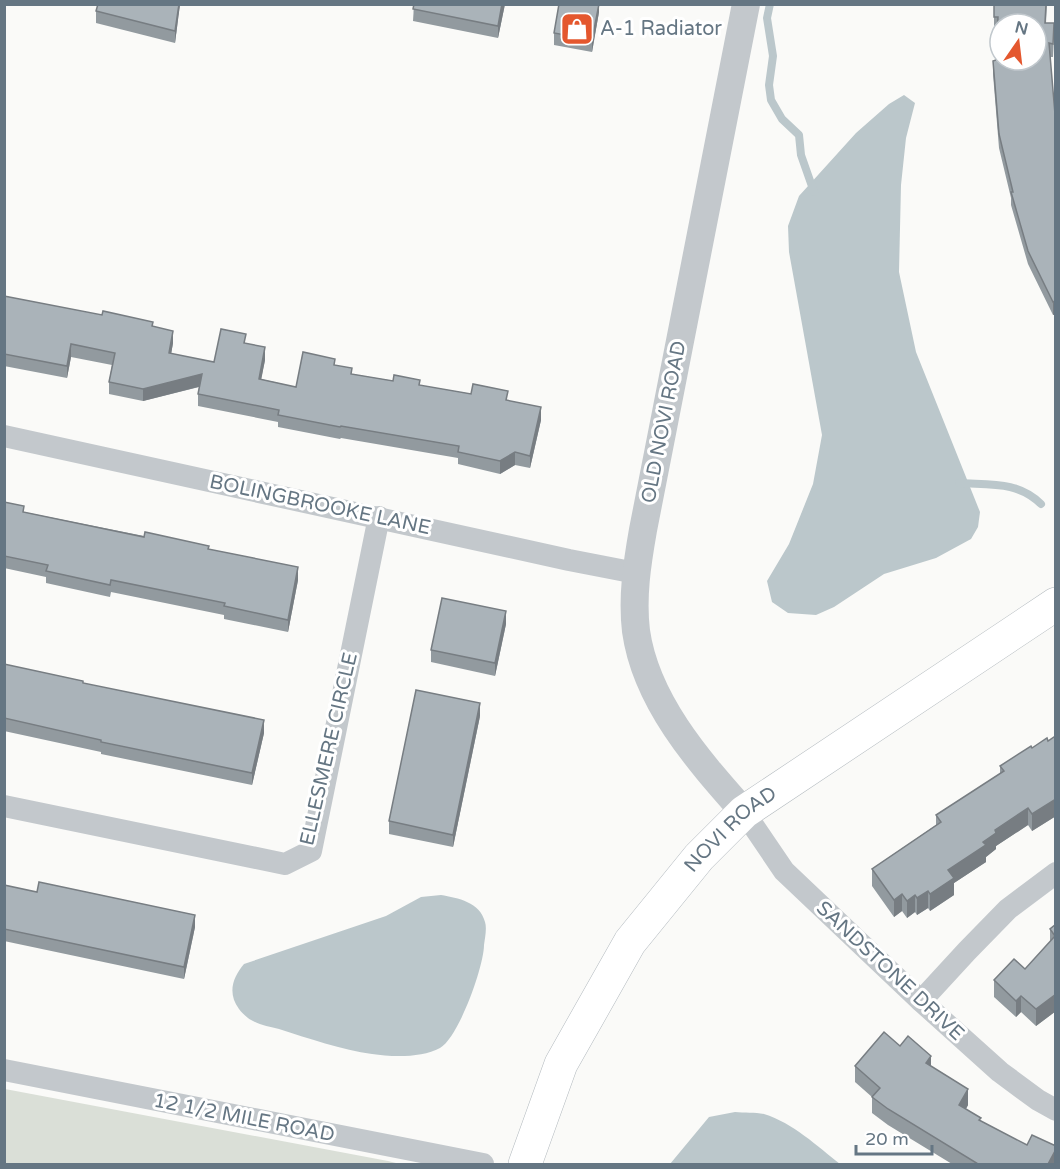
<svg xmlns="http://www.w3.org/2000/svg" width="1060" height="1169" font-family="'Varela Round',sans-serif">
<rect width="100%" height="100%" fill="#fafaf8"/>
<polygon fill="#dadfd7" points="5,1089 388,1161 400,1164 5,1164"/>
<g fill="#bbc7cb">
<polygon points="904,95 915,103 906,138 901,185 899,272 916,352 980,512 978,527 971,539 936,558 884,574 834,607 816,615 788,613 772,602 767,581 789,544 813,484 822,435 789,252 788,226 799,196 856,133 889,104"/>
<path d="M441,895c17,3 39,7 44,27 2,6 0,16 -1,23 0,21 -25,92 -44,103 -18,10 -48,9 -68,6 -29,-4 -65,-16 -93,-25 -8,-2 -19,-4 -26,-8 -5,-2 -11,-8 -14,-12 -12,-16 -6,-32 5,-45l142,-48 35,-19z"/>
<path d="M735,1112c9,1 20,0 29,2 29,9 53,32 76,50h-170l39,-47z"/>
</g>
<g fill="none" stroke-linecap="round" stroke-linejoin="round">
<g stroke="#bbc7cb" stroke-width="8">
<polyline points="770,4 767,18 773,56 769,85 771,100 782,119 799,135 801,155 814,192"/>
<path d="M959,483c31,2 59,-2 82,21"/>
</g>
<g stroke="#b3babf" stroke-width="34">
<g id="secondary">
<path id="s1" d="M525,1164l36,-100 69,-122 69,-85 45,-45 312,-208"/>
</g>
</g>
<g stroke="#c3c8cc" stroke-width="22">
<polyline points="4,436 569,560 636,573"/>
<polyline points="4,806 285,864 311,851 379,517"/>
<polyline points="744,812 784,871 921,1001 1000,1072 1038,1100 1056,1110"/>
<polyline points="921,1001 967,951 1008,909 1056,873"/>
<polyline points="4,1070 483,1164"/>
</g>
<path stroke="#c3c8cc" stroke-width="28" d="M744,812c-45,-51 -98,-110 -108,-181 -4,-34 1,-67 7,-101l103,-526"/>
<use href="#secondary" stroke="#fff" stroke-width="33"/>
</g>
<g fill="#929a9f">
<polygon points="180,4 175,43 96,23 96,11"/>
<polygon points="414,4 505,4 498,38 413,21"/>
<polygon points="599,4 599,12 592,52 554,45 554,33"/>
<polygon points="994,4 1047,4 1046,23 1054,37 1053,57 1050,57 1056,126 1056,314 1053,315 1028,264 1011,205 1011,198 999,148 993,74 993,61 996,60 997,30 994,30"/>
<polygon points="4,296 153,326 173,343 171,354 214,362 246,344 265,360 261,379 296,387 335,365 352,374 508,400 541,420 530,468 515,465 500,474 458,464 458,458 341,438 340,439 278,427 278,422 198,406 198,394 199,387 143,401 109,394 109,382 112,365 71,357 67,378 4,366"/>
<polygon points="4,502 24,512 209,549 298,580 288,632 224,619 224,615 111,592 110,597 46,583 46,577 4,568"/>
<polygon points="506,624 495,676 431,662 431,650"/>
<polygon points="4,664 83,684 264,733 252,785 101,754 101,752 4,731"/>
<polygon points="480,716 453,847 389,834 389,821"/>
<polygon points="1056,739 1056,816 1032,831 1028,825 996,846 996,849 986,857 986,862 954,883 954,895 930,911 928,908 917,915 915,912 907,918 902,911 894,917 872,886 872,869 936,825 936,815 1000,774 1000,766 1032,748 1048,741"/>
<polygon points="4,885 195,927 184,979 4,941"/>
<polygon points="1056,924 1056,1011 1036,1026 1021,1012 1016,1017 994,997 994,980 1025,969 1050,942 1050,929"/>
<polygon points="900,1046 931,1066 968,1105 966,1109 981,1121 1056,1164 952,1164 888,1125 872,1113 872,1097 855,1082 855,1066"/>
</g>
<g fill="#777d82">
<polygon points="179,4 180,4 175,43 175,31"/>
<polygon points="502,4 505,4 498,38 498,26"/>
<polygon points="599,4 599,12 592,52 592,40"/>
<polygon points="1056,300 1056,314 1053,315 1053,302"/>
<polygon points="173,331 173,343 169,366 169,353"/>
<polygon points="71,344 71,357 67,378 67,366"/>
<polygon points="265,347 265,360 259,391 259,379"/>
<polygon points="202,374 202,386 143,401 143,389"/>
<polygon points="541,407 541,420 530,468 530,456"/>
<polygon points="515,452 515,465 500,474 500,461"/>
<polygon points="298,567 298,580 288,632 288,620"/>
<polygon points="506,611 506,624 495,676 495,663"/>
<polygon points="480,703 480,716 453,847 453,835"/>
<polygon points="264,720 264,733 252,785 252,773"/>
<polygon points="1056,799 1056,816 1032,831 1032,814"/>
<polygon points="1028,808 1028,825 996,846 996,849 986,857 986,862 954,883 954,895 930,911 930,894 948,870 983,842 995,830"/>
<polygon points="928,891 928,908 917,915 917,898"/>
<polygon points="902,894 902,911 894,917 894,900"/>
<polygon points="915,895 915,912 907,918 907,901"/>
<polygon points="195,915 195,927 184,979 184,967"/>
<polygon points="1056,994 1056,1011 1036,1026 1036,1009"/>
<polygon points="1021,996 1021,1012 1016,1017 1016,1001"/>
<polygon points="931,1056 931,1072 926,1063"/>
<polygon points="968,1089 968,1105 959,1121 959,1105"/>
<polygon points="1056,1149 1056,1164 1048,1164"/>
</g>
<g fill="#aab3b9" stroke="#777d82" stroke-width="1.5" fill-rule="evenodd">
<polygon points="98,4 179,4 175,31 96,11"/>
<polygon points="414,4 502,4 498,26 413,9"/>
<polygon points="559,4 599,4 592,40 554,33"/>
<path d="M994,4h52l-1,19h9l-1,21 -4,-1 7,83v174l-3,2 -25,-51 -17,-59h2l-14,-58 -6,-73 3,-1 2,-43h-4zM1000,24h36v36h-36z"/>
<polygon points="4,296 102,315 103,311 153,322 152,326 173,331 169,353 214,362 221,329 246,334 244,343 265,347 259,379 296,387 303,352 335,359 334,365 352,368 351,374 393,381 394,375 420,380 419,385 471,394 473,384 508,391 506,400 541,407 530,456 515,452 500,461 458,452 459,446 341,426 340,427 278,415 279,410 198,394 202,374 143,389 109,382 115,353 71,344 67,366 4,354 5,346 4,346"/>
<polygon points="4,502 24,506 23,512 144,537 145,532 209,546 208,549 298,567 288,620 224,606 225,603 111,580 110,585 46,571 48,565 4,556"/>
<polygon points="442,598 506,611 495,663 431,650"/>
<polygon points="4,664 83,681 83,683 264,720 252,773 101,742 101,740 4,718"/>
<polygon points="416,690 480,703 453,835 389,821"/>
<polygon points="1054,737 1056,739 1056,799 1032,814 1028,808 995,830 996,833 983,842 986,845 948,870 954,878 930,894 928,891 917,898 915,895 907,901 902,894 894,900 872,869 941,822 936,815 1004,771 1000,766 1031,746 1032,748 1047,738 1048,741"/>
<polygon points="39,882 195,915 184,967 4,929 4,885 37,892"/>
<polygon points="1056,924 1056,994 1036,1009 1021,996 1016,1001 994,980 1014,959 1025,969 1055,936 1050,929"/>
<polygon points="884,1032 900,1046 908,1036 931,1056 926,1063 968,1089 959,1105 981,1118 979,1120 1027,1145 1032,1135 1056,1146 1056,1149 1048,1164 978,1164 888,1109 872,1097 880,1088 855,1066"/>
</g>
<defs>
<g id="shop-square" transform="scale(1.725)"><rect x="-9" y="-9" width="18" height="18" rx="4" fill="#e4572e" stroke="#fff"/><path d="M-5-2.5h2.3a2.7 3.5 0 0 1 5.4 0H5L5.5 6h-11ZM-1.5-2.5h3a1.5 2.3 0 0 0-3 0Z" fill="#fff"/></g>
</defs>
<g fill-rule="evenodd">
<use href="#shop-square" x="577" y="29"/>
</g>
<g text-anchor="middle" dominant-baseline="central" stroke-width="6" stroke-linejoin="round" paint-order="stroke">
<g font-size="20" fill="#657683" stroke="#fff" text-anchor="start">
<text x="600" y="29">A-1 Radiator</text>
</g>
<g font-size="20" fill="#657683" stroke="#fff">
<text transform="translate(664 422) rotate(-79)">OLD NOVI ROAD</text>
<text transform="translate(320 505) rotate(12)">BOLINGBROOKE LANE</text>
<text transform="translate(329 749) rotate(-77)">ELLESMERE CIRCLE</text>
<text stroke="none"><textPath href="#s1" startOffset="398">NOVI ROAD</textPath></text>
<text transform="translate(890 971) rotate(43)">SANDSTONE DRIVE</text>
<text transform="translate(244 1118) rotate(11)">12 1/2 MILE ROAD</text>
</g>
</g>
<rect width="1060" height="1169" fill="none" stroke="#657683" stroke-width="12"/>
<g transform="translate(1018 42) rotate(14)"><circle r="28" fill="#ffffff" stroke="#c1c8cd" stroke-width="1.5"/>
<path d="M0-4.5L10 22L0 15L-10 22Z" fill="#e4572e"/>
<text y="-9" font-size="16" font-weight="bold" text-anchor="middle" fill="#657683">N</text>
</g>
<path d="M856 1145v9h76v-9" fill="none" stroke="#657683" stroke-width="3"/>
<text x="865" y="1145" font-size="18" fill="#657683" stroke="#ffffff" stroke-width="4.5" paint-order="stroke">20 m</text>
</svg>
